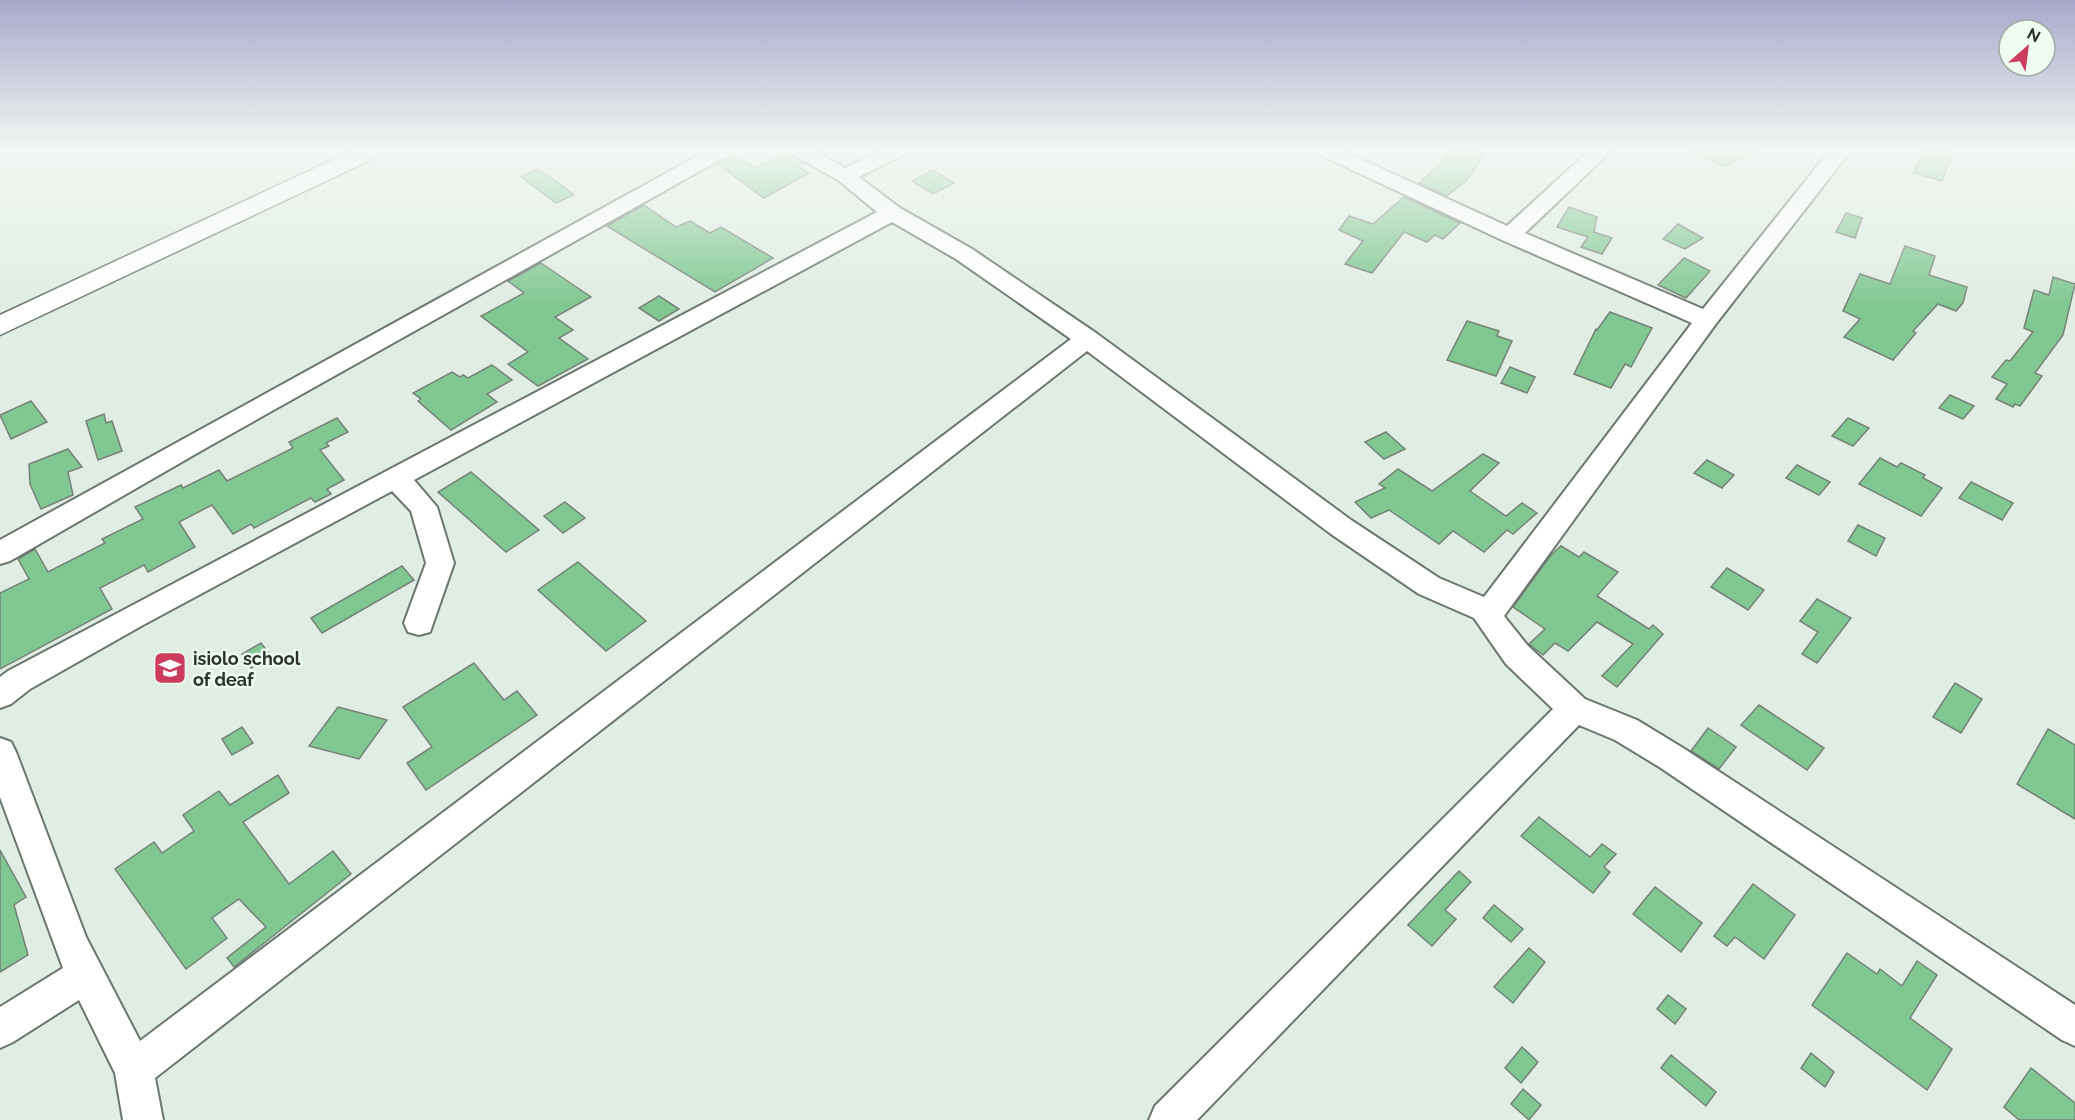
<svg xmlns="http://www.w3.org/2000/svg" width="2075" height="1120" font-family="Raleway,sans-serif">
<rect width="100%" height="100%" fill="#e0ede2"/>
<g fill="#80c791" stroke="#768278" stroke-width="1.5">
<polygon points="1451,149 1467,149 1485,154 1466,181 1447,196 1419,183 1437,167"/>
<polygon points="1686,149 1759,149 1725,167"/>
<polygon points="1924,149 1953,149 1942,181 1914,173"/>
<polygon points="787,153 804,163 798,166 809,173 764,198 718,164 733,155 755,168"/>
<polygon points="538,169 560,184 574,195 556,203 521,177"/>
<polygon points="933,170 954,183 933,194 912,181"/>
<polygon points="1404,197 1460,223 1443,239 1435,235 1427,242 1404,232 1372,273 1345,264 1363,241 1339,230 1349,216 1373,224"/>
<polygon points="644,205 676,227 690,221 710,233 721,227 773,258 715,292 607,226"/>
<polygon points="1569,207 1597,217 1594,232 1612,238 1602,254 1581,247 1588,237 1557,227"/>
<polygon points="1846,213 1862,218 1855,238 1836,232"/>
<polygon points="1678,224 1703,238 1685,249 1663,239"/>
<polygon points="1905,246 1935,256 1929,275 1967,287 1963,303 1956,311 1938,304 1913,331 1916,333 1893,360 1844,337 1860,319 1843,311 1860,274 1890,284"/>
<polygon points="1684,258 1710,271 1686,298 1658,285"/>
<polygon points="541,263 591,297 555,317 573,330 559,338 588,359 538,386 508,364 528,352 481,316 524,293 508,281"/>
<polygon points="2053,277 2075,284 2063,335 2035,373 2042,376 2020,406 2015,404 2013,407 1996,399 2007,384 1992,377 2006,360 2010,361 2033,332 2024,328 2034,290 2049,295"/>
<polygon points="659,296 679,309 659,321 639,308"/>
<polygon points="1610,312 1652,328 1631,367 1625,364 1611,388 1574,374 1596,329 1597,330"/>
<polygon points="1467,321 1499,331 1497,336 1512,341 1496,376 1447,360"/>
<polygon points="492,365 512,380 487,394 497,402 451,430 418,401 421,399 413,393 452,372 460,377 463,375 468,378"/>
<polygon points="1510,367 1535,377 1527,393 1501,383"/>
<polygon points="1950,395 1974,406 1963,419 1939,408"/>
<polygon points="31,401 47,422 11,439 0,415"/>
<polygon points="104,414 106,423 112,421 122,451 98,460 86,421"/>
<polygon points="337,418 348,432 326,443 329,446 320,450 344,480 327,489 331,494 315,502 311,498 254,528 251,524 233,534 212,505 179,522 195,547 148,572 144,565 100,588 112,609 0,669 0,593 29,579 18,559 35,549 48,572 105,543 102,539 143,519 135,507 181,485 183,488 219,470 227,481 293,448 289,442"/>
<polygon points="1848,418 1869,428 1853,446 1832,436"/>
<polygon points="1386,432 1405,449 1384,459 1365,442"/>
<polygon points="68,449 82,467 68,472 73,495 41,509 30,484 29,464"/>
<polygon points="1483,454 1499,463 1470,491 1506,516 1522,503 1537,513 1513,534 1507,530 1484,552 1453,531 1439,544 1389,510 1371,518 1355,502 1385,488 1379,484 1398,469 1432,491"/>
<polygon points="1880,458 1897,467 1901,463 1925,475 1923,478 1942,488 1921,516 1859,484"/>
<polygon points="1707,460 1734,475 1722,488 1694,473"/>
<polygon points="1797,465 1830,482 1819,495 1786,478"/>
<polygon points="471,472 539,530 506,552 438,492"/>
<polygon points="1971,482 2013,503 2002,520 1959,498"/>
<polygon points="565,502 585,518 563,533 544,516"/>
<polygon points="1858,525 1885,538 1876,556 1848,541"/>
<polygon points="1561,546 1579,557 1584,552 1618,572 1597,596 1649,629 1653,625 1663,634 1617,687 1602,676 1633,644 1597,622 1568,651 1555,643 1543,655 1529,644 1545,629 1513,607 1551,555"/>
<polygon points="578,562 646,621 606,651 538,590"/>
<polygon points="402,566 414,580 322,633 311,618"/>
<polygon points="1727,568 1764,590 1748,610 1711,587"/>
<polygon points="1817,599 1851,618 1817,663 1802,654 1818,632 1800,621"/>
<polygon points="261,643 271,656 251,668 242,654"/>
<polygon points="474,663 504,700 517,691 537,715 426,790 407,763 432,747 403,707"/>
<polygon points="1955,683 1982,699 1961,733 1933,717"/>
<polygon points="1759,705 1824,748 1807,770 1741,725"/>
<polygon points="338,707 387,720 359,759 309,746"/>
<polygon points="242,727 253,743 232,755 222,739"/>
<polygon points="1708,728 1736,747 1719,769 1691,751"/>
<polygon points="2048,729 2075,745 2075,819 2017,784"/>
<polygon points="278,775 289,793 243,822 289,884 333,851 351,874 234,967 227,958 266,927 239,899 212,918 227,938 186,969 115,869 154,842 162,853 194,831 183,815 219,791 230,805"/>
<polygon points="1539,817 1590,857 1602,844 1616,854 1604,867 1610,872 1593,893 1521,836"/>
<polygon points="0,850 26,897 14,905 28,955 0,972"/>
<polygon points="1459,871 1471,882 1445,910 1456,919 1432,946 1408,925"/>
<polygon points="1753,884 1795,915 1764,959 1735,937 1727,946 1714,936"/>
<polygon points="1655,887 1702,923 1681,952 1633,914"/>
<polygon points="1494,905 1523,929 1511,942 1483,918"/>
<polygon points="1529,948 1545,962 1513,1003 1494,987"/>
<polygon points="1847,953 1877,974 1880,969 1902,986 1917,961 1937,975 1910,1018 1952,1049 1927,1090 1812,1005"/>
<polygon points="1668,995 1686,1009 1675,1024 1657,1009"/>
<polygon points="1522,1047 1538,1062 1521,1083 1505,1068"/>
<polygon points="1811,1053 1834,1072 1825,1087 1801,1068"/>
<polygon points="1671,1055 1716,1092 1706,1106 1661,1068"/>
<polygon points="2031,1068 2075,1103 2075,1120 2019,1120 2004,1107"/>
<polygon points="1523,1089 1541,1105 1529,1120 1511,1104"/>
</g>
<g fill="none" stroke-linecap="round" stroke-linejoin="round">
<g stroke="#6b776e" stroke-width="4">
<g id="minor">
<polygon points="710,149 735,149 732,153 206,448 10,561 0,564 0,540"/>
<polygon points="787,149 812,149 845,168 884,149 910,149 907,153 859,177 900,208 972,249 1096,333 1351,520 1439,578 1484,597 1692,323 1502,240 1316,153 1313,149 1339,149 1507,226 1591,149 1613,149 1525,233 1703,309 1831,149 1852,149 1715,325 1504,616 1528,646 1585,699 1637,720 1683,748 2075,1005 2075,1046 2062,1040 1661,768 1615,740 1579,725 1197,1120 1149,1120 1155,1106 1553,709 1506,664 1474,618 1419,594 1331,534 1087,351 155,1078 163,1120 123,1120 115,1073 79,1000 13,1042 0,1048 0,1007 63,968 0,797 0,738 11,742 16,752 86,937 140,1041 1071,339 956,259 892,222 414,480 437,507 454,563 430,632 419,635 408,632 404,623 426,563 411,511 392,491 143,625 30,689 11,704 0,708 0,677 8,671 877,212 838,180 790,153"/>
</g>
</g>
<g stroke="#6b776e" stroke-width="3">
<polygon id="highway" points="356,149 387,149 383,154 0,335 0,315"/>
</g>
<use href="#minor" fill="#fff" fill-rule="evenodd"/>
<use href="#highway" fill="#fff" fill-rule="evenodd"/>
</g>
<linearGradient id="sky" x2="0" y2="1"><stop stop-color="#a9a8cc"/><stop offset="0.49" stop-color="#f1f7f2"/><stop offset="1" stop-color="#f1f7f2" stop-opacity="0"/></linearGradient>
<rect width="2075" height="306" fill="url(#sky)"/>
<defs>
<g id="school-square" transform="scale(1.725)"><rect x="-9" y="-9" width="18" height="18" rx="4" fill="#cb3c5f" stroke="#edfbf0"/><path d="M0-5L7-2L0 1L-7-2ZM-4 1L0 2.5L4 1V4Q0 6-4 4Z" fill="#fff"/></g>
</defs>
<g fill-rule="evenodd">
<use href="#school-square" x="170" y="668"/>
</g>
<g text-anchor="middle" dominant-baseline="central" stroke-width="5" stroke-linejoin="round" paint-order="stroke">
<g font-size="18" font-weight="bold" fill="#2c312d" stroke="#edfbf0" text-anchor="start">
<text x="193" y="658">isiolo school<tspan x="193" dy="21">of deaf</tspan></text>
</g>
</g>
<g transform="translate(2027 48) rotate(28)"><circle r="28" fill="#edfbf0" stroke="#a0aaa2" stroke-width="1.5"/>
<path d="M0-4.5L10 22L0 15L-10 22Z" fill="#cb3c5f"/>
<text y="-9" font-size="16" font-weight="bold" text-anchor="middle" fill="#2c312d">N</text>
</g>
</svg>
